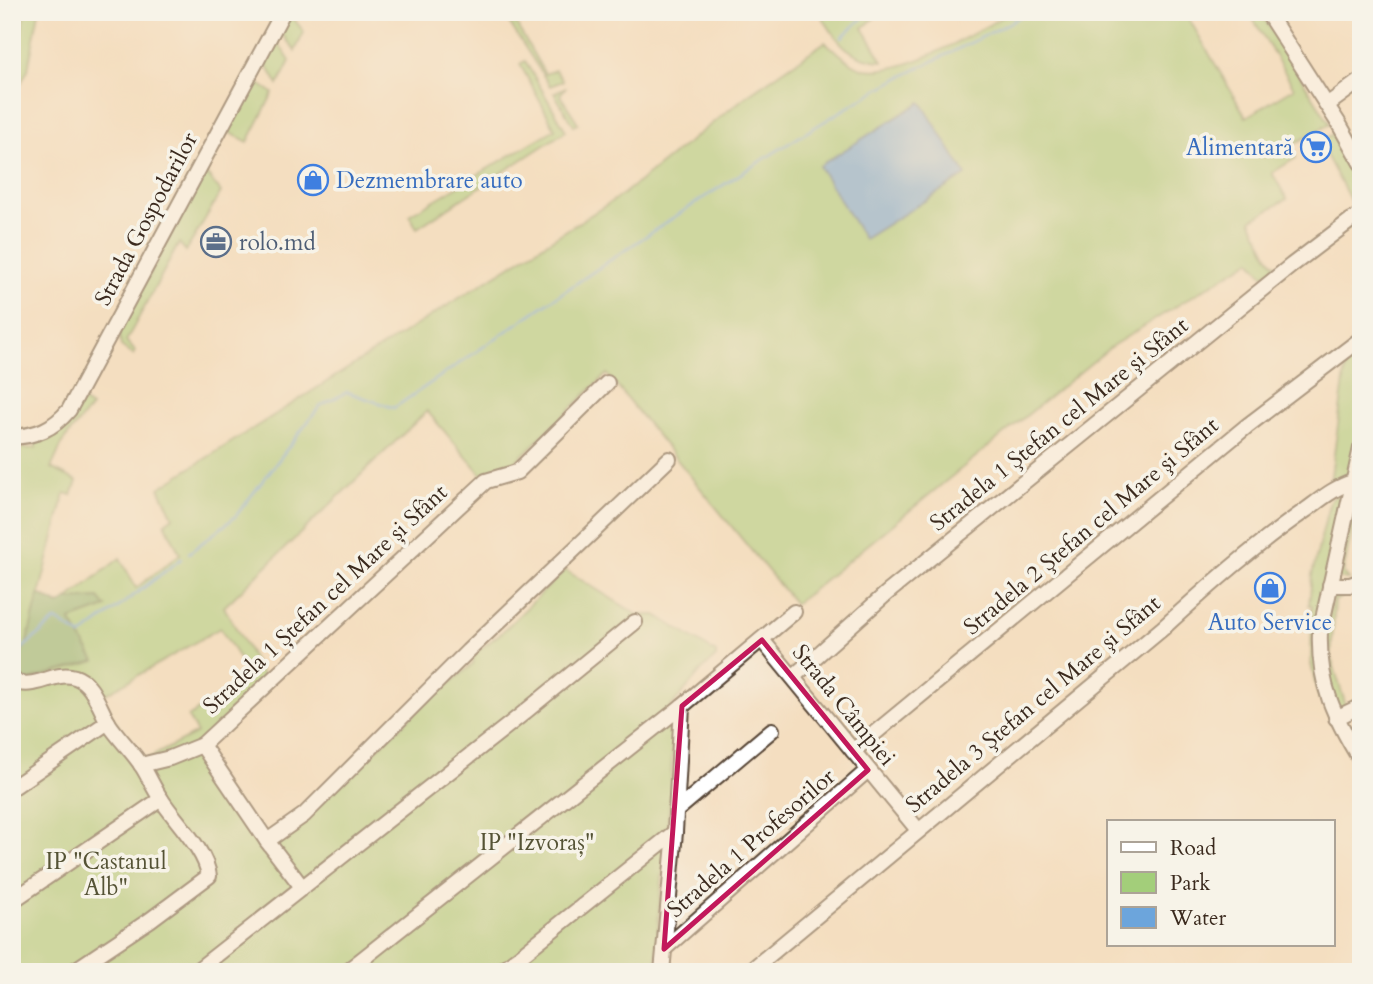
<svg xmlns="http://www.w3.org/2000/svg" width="1373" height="984" font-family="Cardo,serif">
<rect width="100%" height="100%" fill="#f7f3e8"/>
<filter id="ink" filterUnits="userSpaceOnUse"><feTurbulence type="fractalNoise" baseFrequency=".0143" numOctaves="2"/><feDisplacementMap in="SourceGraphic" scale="14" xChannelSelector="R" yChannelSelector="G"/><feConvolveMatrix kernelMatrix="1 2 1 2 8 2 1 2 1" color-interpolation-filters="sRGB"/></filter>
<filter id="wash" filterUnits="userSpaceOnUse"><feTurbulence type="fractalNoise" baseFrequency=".00686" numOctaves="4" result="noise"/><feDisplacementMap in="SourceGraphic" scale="28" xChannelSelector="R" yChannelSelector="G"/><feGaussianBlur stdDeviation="1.57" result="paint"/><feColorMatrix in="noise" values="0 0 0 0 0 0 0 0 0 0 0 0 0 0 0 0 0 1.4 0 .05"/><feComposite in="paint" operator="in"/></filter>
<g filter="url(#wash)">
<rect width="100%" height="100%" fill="#f4dec0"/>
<g fill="#a3ce7a" stroke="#6f7c4c" stroke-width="2" fill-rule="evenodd">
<polygon points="25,12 39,12 28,70 12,99 12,62 18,51"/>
<polygon points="289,12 298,12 294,19 304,32 295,51 280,31"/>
<path d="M819,12h62l-18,16 20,33c-36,-2 -46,-21 -64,-49z"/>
<path d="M1010,12h175l61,105 48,-29 -45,-76h11l70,112 -40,22 6,12 -24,15 15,26 -36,21 18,37 7,8 -12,11 -13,-16 -139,86 -317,258 -188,-230 -95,91 -30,10 -55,-64 -203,196 42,74 -72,66 74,106 152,-145 53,-44 1,-10 28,-22 63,-62 73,45h18l60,38v4l-15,14 -32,38 5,7 -4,86 -11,108 -3,62h-644v-300l14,9 68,-20 -24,-41 36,-13 -7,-9 -32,2 53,-42 16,30 44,-34 -15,-31 8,-6 -14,-29 463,-293 127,-101 76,-52c12,9 25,23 40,27 38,7 113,-37 145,-57zM220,628l30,48 -62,41 9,16 -54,28 -44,-63z"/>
<polygon points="511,15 545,74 555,70 563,81 550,86 505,16"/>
<polygon points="277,41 290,61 278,85 265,62"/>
<polygon points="525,61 566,131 417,228 409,215 555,129 520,64"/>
<polygon points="255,81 273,93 248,142 226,131"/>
<polygon points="566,87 560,95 578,123 574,126 554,93"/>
<polygon points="1335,133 1361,173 1361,209 1356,211 1319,142"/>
<polygon points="205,172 221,192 186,251 179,243 126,341 135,351 133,355 121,346 119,331"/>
<polygon points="1361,344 1361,424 1350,475 1329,490 1348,352"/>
<path d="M82,401l9,6 -27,33 -13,28 26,13 -5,14 -7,-2 -39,153 -14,13v-211l5,1 19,-1 -1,-7c24,-10 33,-18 47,-40z"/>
<polygon points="1361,472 1361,490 1343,573 1349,580 1337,578"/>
<polygon points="1348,487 1328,567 1323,698 1319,699 1311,664 1312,605 1309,605 1312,575 1330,500"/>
<polygon points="1334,593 1345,595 1335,601 1331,657 1346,706 1342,709 1336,706 1328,686 1324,637"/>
</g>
<polygon fill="#82b16a" stroke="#5e6e44" stroke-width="2" points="39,594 59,605 67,600 99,598 106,607 70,620 95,661 26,681 12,672 12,659 26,646"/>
<polygon fill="#6ca5dc" stroke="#54687d" stroke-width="2" points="921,102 966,175 864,239 819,166"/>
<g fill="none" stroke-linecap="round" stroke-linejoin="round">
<g stroke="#6ca5dc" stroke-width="2.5">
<polyline points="842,37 869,12"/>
<path d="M189,553l46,-36 85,-111 27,-14 47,16c159,-108 317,-221 483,-318 49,-28 102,-48 151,-78"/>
<polyline points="12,657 56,620 81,636 181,559"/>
</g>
</g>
</g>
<g filter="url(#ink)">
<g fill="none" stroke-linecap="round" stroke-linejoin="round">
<g stroke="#574536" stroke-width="18">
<g id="minor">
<polyline points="1267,12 1339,124 1361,163"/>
<polyline points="1327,105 1361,80"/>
<path d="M12,437c24,-1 41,-8 57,-27l214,-398"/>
<path d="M1361,448l-41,184c-2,52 14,85 41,129"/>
<polyline points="1330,585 1350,585 1361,581"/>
<polyline points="762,640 918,830"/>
<polyline points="793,677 887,593 1292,265 1350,221 1361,215"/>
<path d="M12,680c22,12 41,-10 63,-3 18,5 25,33 34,47 10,15 23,27 33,42 7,11 12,23 19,33 14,22 45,51 48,77l-59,44 -78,52"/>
<polyline points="1336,718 1361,706"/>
<polyline points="202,745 267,841 302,887"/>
<polyline points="853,751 1247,426 1361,339"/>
<polyline points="141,765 170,758 202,745 486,481 517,472 607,383"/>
<polyline points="12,788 108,722"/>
<polyline points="677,810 772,730"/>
<polyline points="267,841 304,815 468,651 669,459"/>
<polyline points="12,901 161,799"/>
<polyline points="664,949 868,770"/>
<polyline points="195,972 520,716 635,622"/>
<polyline points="346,972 682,706 794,612"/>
<polyline points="500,972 675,832"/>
<polyline points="662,972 675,832 682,706"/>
<path d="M749,972l414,-344c46,-42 92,-83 143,-118 15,-11 29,-23 47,-28"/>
</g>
</g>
<use href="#minor" stroke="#fff" stroke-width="14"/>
</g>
</g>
<path d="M0 0H1373V984H0ZM762,640l106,130 -204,179 18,-243z" fill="#f4dec0" fill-opacity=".55" fill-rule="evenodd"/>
<path fill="none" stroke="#c2185b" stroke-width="5" stroke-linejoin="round" d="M762,640l106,130 -204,179 18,-243z"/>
<defs>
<g id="supermarket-ring" transform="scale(1.575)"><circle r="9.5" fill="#f7f3e8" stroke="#3f7fe0" stroke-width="1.5"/><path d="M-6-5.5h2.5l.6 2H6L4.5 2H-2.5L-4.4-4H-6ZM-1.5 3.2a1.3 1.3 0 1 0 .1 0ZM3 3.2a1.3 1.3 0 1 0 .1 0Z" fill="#3f7fe0"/></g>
<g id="shop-ring" transform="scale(1.575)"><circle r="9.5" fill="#f7f3e8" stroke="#3f7fe0" stroke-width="1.5"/><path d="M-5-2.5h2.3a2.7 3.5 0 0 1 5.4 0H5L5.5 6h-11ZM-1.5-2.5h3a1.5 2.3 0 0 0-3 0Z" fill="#3f7fe0"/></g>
<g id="office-ring" transform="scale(1.575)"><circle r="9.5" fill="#f7f3e8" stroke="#5c6f8a" stroke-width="1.5"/><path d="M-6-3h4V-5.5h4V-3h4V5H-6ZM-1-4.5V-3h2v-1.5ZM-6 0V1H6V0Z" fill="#5c6f8a"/></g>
</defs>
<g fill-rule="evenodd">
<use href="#supermarket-ring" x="1316" y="147"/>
<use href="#shop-ring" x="313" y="180"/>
<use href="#office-ring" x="216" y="242"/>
<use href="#shop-ring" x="1270" y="588"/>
</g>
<g text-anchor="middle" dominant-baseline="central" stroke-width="7" stroke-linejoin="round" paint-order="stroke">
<g font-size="23" fill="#366cbe" stroke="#f7f3e8" text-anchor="end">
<text x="1293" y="147">Alimentară</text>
<text x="336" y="180" text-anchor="start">Dezmembrare auto</text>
<text x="1270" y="622" text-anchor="middle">Auto Service</text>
</g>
<g font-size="23" fill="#3b2a1e" stroke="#f7f3e8">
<text transform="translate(146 219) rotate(-62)">Strada Gospodarilor</text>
<text transform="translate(1059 424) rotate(-39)">Stradela 1 Ştefan cel Mare şi Sfânt</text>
<text transform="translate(1091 526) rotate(-40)">Stradela 2 Ştefan cel Mare şi Sfânt</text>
<text transform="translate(325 599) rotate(-43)">Stradela 1 Ștefan cel Mare și Sfânt</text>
<text transform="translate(1033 704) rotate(-40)">Stradela 3 Ştefan cel Mare şi Sfânt</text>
<text transform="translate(844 705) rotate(51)">Strada Câmpiei</text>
<text transform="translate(751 843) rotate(-41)">Stradela 1 Profesorilor</text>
</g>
<g font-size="23" fill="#4e5e75" stroke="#f7f3e8" text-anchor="start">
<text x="239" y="242">rolo.md</text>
</g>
<g font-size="23" fill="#555335" stroke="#f7f3e8">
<text x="537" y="842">IP "Izvoraș"</text>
<text x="106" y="861">IP "Castanul<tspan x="106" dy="26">Alb"</tspan></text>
</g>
</g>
<rect width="1373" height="984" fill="none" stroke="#f7f3e8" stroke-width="42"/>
<rect x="1107" y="820" width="228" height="126" fill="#f7f3e8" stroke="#aca397" stroke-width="2"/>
<rect x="1121" y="842" width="35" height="10" fill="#ffffff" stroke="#aca397" stroke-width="2"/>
<text x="1170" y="855" font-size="21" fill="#3b2a1e">Road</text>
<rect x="1121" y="872" width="35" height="21" fill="#a3ce7a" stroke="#aca397" stroke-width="2"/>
<text x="1170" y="890" font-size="21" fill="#3b2a1e">Park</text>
<rect x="1121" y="907" width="35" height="21" fill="#6ca5dc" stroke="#aca397" stroke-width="2"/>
<text x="1170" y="925" font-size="21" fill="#3b2a1e">Water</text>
</svg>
